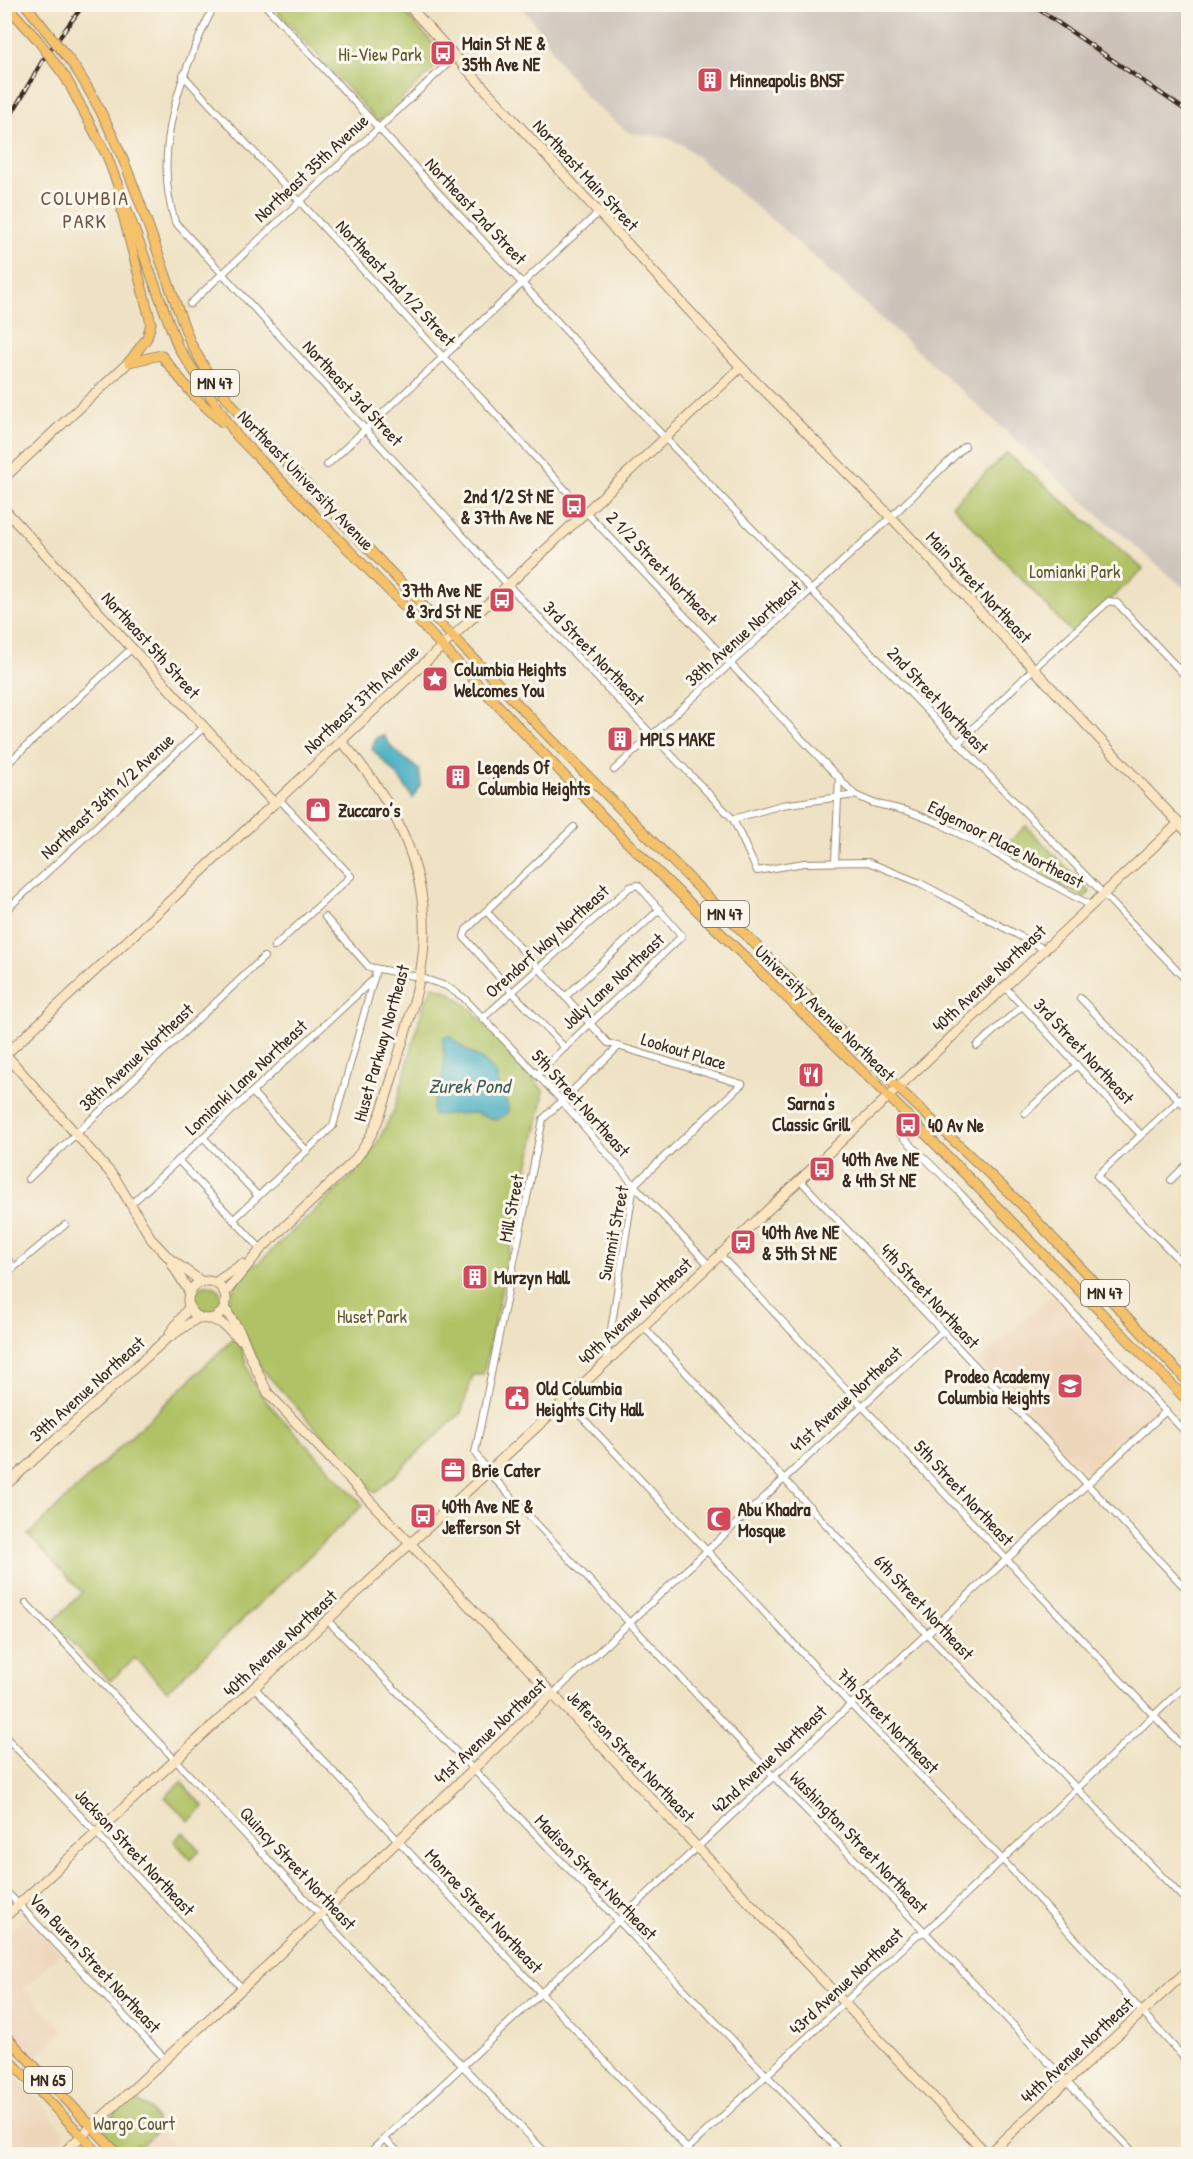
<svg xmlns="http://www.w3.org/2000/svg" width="1193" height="2159" font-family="'Patrick Hand',sans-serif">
<rect width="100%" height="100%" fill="#fbf7ec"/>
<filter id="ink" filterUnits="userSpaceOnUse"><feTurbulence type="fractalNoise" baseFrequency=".0167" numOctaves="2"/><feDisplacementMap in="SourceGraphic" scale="12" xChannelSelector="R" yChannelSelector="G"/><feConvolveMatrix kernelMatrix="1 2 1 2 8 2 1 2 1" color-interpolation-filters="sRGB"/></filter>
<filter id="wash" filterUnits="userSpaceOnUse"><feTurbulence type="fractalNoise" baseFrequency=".008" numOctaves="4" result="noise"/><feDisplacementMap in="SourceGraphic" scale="24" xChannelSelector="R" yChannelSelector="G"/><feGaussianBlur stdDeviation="1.35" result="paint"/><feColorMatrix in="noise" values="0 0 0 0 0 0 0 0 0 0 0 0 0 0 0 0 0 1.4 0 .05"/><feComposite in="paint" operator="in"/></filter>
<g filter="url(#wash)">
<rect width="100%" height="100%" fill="#efe2c4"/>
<g fill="#eed6bb">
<polygon points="1052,1294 1161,1411 1089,1477 978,1362"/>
<polygon points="25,1917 60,1953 24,1989 64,2031 37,2057 5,2025 5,1937"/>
<polygon points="4,2061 63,2130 64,2136 47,2154 5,2154"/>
<polygon points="160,2132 181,2154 131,2154"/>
</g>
<polygon fill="#ccc2b9" points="521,5 1188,5 1188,591 1086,504 786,232 682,144 664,137 629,133 589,100 560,64 546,39"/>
<g fill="#b0c265" stroke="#767642" stroke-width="1.5">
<polygon points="272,5 398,5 446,57 378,122"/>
<polygon points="1007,453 1143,569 1073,634 952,505"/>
<polygon points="1026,826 1090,892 1084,898 999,852"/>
<path d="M433,986l16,6 19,14 75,84v8l-60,277h-10l-12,38 -86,80 -114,-125 -15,-32 -19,-30c4,-15 14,-37 30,-42l94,-87 26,-34 18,-35 28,-101z"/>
<circle cx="207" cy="1300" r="15"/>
<polygon points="234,1338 242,1349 251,1379 264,1399 363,1505 167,1691 135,1658 110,1681 52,1623 82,1592 28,1535"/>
<polygon points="181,1782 204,1807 189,1821 165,1797"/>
<polygon points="183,1832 200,1851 191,1860 174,1841"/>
<path d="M131,2098c18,10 22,7 27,32l-18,17 -3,-2 -9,9h-5l-22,-21v-7z"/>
</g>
<g fill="#40acbf" stroke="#3e6b6e" stroke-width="1.5">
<polygon points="383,735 393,749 419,770 421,784 413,798 397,775 372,749 376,738"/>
<path d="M451,1036c13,17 33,20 44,37 3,4 2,9 4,14 4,11 10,13 9,26l-11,7 -22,-7 -42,2c-3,-16 9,-30 11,-48 1,-9 -2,-20 -1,-30z"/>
</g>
</g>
<g filter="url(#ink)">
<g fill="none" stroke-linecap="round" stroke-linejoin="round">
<g stroke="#958671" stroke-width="8">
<g id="street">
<path d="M215,4c-33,66 -64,144 -40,218l333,363 225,234 24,52 47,-8 64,-1 52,21 124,66"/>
<polyline points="264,4 665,438 1188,982"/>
<polyline points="183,75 586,512 855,795"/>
<polyline points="190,304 455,57"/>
<polyline points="327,465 598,213"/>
<polyline points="958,743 1034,668 1109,601 1117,603 1188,679"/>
<polyline points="4,767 132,648"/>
<polyline points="614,770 891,517 965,446"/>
<polyline points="733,819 782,805 855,795 873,803 907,811 939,823 1090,905"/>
<polyline points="835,862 839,777"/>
<polyline points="4,912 204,727"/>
<polyline points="487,912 608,1043 742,1084"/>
<polyline points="325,917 369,967 419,977 446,986 464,998 561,1100 634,1185 708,1264"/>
<polyline points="274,947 351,876 279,799"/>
<polyline points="1004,986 1141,1135"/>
<polyline points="565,997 660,909"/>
<polyline points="1080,998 1188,1109"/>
<polyline points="483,1018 630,887 638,885 682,936 536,1075"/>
<polyline points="977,1046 1022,1006"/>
<polyline points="618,1047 543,1119 475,1453 488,1472 773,1776 925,1932 1135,2154"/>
<polyline points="565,1048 512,992 464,937 466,930 574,827"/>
<polyline points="252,1092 307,1151"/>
<polyline points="1188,1092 1097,1176 1188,1269"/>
<polyline points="1025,1113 1077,1065"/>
<polyline points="899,1133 959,1192 1188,1435"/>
<polyline points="203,1137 258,1196"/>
<polyline points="178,1160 261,1249"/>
<polyline points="28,1179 264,957"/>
<polyline points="799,1179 1188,1591"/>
<polyline points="1171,1180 1188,1163"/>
<polyline points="130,1205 374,979 376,969"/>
<polyline points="233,1220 333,1126 373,981"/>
<polyline points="719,1254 1188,1752"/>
<polyline points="4,1255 14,1267"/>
<polyline points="4,1276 65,1225"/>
<polyline points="643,1326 926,1633 1188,1903"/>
<polyline points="606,1361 634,1185 742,1084"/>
<polyline points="566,1400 850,1704 1001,1858 1188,2062"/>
<path d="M26,1603c176,182 345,370 521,551"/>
<polyline points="328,1621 473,1769 842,2154"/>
<polyline points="255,1688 692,2154"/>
<polyline points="552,1695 943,1331"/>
<polyline points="4,1735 243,1989"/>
<polyline points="4,1889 164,2058"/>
<polyline points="385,2139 400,2154"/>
<polyline points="368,2154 1166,1411"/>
<polyline points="682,2154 917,1935 925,1932 963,1897 1188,1683"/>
</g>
</g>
<g stroke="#958671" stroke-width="11">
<g id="secondary">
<polyline points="407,4 741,367 891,517 1188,833"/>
<polyline points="4,478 129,362"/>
<polyline points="4,509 274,803"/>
<polyline points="6,1055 115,1178 152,1240 170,1259 202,1282"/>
<polyline points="4,1056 741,367"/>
<polyline points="172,1264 190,1293"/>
<circle cx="207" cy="1300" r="19"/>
<polyline points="215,1283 242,1264"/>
<path d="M225,1293l36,-44 93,-88c25,-30 33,-67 44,-104 11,-37 24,-76 26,-115 4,-76 -33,-147 -83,-201"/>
<path d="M225,1307c4,11 12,18 17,29 8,20 16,38 26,57l719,761"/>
<polyline points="211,1319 221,1323 240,1339"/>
<polyline points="170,1333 190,1306"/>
<polyline points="4,1487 165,1340 199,1317"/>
<polyline points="4,1918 566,1400 1179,823"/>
<polyline points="62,2154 269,1964 551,1695"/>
<polyline points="988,2154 1188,1970"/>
</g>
</g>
<g stroke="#958671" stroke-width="11">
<g id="primary">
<path d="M74,66c56,84 80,185 117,278l15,26 34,45 312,325 345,347 124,117 167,178"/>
<polyline points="66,78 107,156 178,347 237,436 405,607 627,842 898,1106 1188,1401"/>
<polyline points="122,211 151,323 147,338 129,362"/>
<polyline points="129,362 161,355 195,397 222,422"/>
<polyline points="4,2034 118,2154"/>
<polyline points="4,2054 99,2154"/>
</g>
</g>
<use href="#street" stroke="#fff" stroke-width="6"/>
<use href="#secondary" stroke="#fbe6c4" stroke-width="9"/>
<use href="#primary" stroke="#f5c16b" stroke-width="9"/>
<g stroke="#3b2a1e" stroke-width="4.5">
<g id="rail">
<polyline points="1031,4 1188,112"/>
<polyline points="4,127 43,60 84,4"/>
</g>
</g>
<use href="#rail" stroke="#fbf7ec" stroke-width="2" stroke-dasharray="7" stroke-linecap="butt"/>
<g stroke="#958671" stroke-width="11" stroke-linecap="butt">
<g id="primary-bridge">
<polyline points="25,4 74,66"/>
<polyline points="10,9 37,39 66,78"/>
</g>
</g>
<use href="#primary-bridge" stroke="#f5c16b" stroke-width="9"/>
</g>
</g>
<defs>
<g id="bus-square" transform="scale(1.35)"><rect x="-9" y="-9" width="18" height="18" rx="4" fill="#d1495b" stroke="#fbf7ec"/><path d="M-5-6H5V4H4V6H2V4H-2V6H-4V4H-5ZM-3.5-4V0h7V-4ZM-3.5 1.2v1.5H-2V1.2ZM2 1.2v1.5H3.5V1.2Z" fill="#fff"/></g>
<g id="building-square" transform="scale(1.35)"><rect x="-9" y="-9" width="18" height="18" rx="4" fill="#d1495b" stroke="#fbf7ec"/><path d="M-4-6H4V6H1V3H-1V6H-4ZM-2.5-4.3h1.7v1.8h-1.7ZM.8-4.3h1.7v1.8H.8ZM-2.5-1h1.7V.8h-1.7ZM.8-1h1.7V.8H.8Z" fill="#fff"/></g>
<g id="sight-square" transform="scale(1.35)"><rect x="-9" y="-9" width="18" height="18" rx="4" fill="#d1495b" stroke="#fbf7ec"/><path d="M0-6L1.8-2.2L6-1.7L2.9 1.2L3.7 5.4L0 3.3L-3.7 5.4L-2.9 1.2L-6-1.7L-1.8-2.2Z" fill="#fff"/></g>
<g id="shop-square" transform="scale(1.35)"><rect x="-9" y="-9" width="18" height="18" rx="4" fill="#d1495b" stroke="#fbf7ec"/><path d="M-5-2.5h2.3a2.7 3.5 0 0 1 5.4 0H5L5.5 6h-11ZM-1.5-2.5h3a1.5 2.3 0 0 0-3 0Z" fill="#fff"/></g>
<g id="restaurant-square" transform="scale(1.35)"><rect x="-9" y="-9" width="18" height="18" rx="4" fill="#d1495b" stroke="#fbf7ec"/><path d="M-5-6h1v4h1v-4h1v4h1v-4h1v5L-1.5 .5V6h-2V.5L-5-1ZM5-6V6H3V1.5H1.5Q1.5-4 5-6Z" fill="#fff"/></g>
<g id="school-square" transform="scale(1.35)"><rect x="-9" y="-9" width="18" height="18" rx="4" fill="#d1495b" stroke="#fbf7ec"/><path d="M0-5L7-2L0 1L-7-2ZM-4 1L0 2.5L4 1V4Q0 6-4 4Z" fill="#fff"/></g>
<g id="civic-square" transform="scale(1.35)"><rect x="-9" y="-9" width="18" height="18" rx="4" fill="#d1495b" stroke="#fbf7ec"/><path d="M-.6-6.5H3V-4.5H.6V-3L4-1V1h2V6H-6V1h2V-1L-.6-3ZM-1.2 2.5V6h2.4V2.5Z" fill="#fff"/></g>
<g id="office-square" transform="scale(1.35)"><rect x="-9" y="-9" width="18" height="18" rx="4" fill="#d1495b" stroke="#fbf7ec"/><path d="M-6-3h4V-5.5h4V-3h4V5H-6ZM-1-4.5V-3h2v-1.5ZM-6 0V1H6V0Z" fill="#fff"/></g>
<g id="mosque-square" transform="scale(1.35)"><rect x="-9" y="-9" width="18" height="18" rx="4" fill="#d1495b" stroke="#fbf7ec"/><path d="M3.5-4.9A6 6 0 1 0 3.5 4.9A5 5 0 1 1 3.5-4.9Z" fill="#fff"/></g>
</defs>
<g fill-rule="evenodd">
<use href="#bus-square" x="443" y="53"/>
<use href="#building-square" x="710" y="80"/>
<use href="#bus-square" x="574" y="506"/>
<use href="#bus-square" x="502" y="600"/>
<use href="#sight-square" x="435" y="679"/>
<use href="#building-square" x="620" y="739"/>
<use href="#building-square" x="458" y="777"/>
<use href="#shop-square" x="318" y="810"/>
<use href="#restaurant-square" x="811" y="1075"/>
<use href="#bus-square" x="908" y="1125"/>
<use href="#bus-square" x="822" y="1169"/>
<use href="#bus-square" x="743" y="1242"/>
<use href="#building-square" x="475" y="1277"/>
<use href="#school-square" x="1070" y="1386"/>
<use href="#civic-square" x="517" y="1398"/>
<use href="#office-square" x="453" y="1470"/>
<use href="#bus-square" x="423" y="1516"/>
<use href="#mosque-square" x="719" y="1519"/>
</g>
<g text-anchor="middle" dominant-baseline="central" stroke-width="6" stroke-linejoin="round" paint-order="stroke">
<g fill="#fbf7ec" stroke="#75685c" stroke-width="1.5">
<rect x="191" y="370" width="48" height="26" rx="4.5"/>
<rect x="701" y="901" width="48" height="26" rx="4.5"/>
<rect x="1081" y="1280" width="48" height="26" rx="4.5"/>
<rect x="24" y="2067" width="48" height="26" rx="4.5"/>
</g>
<g font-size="16" font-weight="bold" fill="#3b2a1e">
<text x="215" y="383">MN 47</text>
<text x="725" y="914">MN 47</text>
<text x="1105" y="1293">MN 47</text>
<text x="48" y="2080">MN 65</text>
</g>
<g font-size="18" font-weight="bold" fill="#3b2a1e" stroke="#fbf7ec" text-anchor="start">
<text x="462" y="43">Main St NE &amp;<tspan x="462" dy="21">35th Ave NE</tspan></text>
<text x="730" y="80">Minneapolis BNSF</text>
<text x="554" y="496" text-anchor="end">2nd 1/2 St NE<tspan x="554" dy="21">&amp; 37th Ave NE</tspan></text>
<text x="482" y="590" text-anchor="end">37th Ave NE<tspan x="482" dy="21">&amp; 3rd St NE</tspan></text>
<text x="454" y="669">Columbia Heights<tspan x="454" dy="21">Welcomes You</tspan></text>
<text x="640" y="739">MPLS MAKE</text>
<text x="478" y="767">Legends Of<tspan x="478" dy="21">Columbia Heights</tspan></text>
<text x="338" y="810">Zuccaro’s</text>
<text x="811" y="1103" text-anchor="middle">Sarna's<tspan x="811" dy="21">Classic Grill</tspan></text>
<text x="928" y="1125">40 Av Ne</text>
<text x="842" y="1159">40th Ave NE<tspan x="842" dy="21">&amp; 4th St NE</tspan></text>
<text x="762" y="1232">40th Ave NE<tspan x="762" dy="21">&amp; 5th St NE</tspan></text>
<text x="494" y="1277">Murzyn Hall</text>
<text x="1050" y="1376" text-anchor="end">Prodeo Academy<tspan x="1050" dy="21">Columbia Heights</tspan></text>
<text x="536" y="1388">Old Columbia<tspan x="536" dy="21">Heights City Hall</tspan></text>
<text x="472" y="1470">Brie Cater</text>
<text x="442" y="1506">40th Ave NE &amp;<tspan x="442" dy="21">Jefferson St</tspan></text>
<text x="738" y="1509">Abu Khadra<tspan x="738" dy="21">Mosque</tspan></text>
</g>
<g font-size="18" fill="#5e5833" stroke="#fbf7ec">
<text x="380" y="54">Hi-View Park</text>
<text x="1075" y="571">Lomianki Park</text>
<text x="372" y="1316">Huset Park</text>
<text x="134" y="2123">Wargo Court</text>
</g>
<g font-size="18" fill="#3b2a1e" stroke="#fbf7ec">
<text transform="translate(311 168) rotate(-43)">Northeast 35th Avenue</text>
<text transform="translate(586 175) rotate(47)">Northeast Main Street</text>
<text transform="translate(476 211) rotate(47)">Northeast 2nd Street</text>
<text transform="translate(396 283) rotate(47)">Northeast 2nd 1/2 Street</text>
<text transform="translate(353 393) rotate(47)">Northeast 3rd Street</text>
<text transform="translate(306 480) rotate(46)">Northeast University Avenue</text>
<text transform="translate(662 568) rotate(46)">2 1/2 Street Northeast</text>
<text transform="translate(979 587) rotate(47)">Main Street Northeast</text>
<text transform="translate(743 633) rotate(-42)">38th Avenue Northeast</text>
<text transform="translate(151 645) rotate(48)">Northeast 5th Street</text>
<text transform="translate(594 653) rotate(46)">3rd Street Northeast</text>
<text transform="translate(361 699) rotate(-43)">Northeast 37th Avenue</text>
<text transform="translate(938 700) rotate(47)">2nd Street Northeast</text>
<text transform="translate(107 796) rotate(-43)">Northeast 36th 1/2 Avenue</text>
<text transform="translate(1006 844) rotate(27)">Edgemoor Place Northeast</text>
<text transform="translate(547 941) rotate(-42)">Orendorf Way Northeast</text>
<text transform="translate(989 978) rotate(-43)">40th Avenue Northeast</text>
<text transform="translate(613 981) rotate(-43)">Jolly Lane Northeast</text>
<text transform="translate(825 1013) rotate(44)">University Avenue Northeast</text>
<text transform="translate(381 1043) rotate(-74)">Huset Parkway Northeast</text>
<text transform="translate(684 1051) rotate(17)">Lookout Place</text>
<text transform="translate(1084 1051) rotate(47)">3rd Street Northeast</text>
<text transform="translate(136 1057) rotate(-43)">38th Avenue Northeast</text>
<text transform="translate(246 1077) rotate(-43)">Lomianki Lane Northeast</text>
<text transform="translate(581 1103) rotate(48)">5th Street Northeast</text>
<text transform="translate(511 1208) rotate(-79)">Mill Street</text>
<text transform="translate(613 1233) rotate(-79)">Summit Street</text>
<text transform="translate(930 1296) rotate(47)">4th Street Northeast</text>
<text transform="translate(635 1311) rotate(-43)">40th Avenue Northeast</text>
<text transform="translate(87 1389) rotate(-42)">39th Avenue Northeast</text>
<text transform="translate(846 1399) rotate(-43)">41st Avenue Northeast</text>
<text transform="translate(964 1493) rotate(47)">5th Street Northeast</text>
<text transform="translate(924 1607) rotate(47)">6th Street Northeast</text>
<text transform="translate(280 1643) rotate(-43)">40th Avenue Northeast</text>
<text transform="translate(888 1721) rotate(46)">7th Street Northeast</text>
<text transform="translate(490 1731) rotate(-43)">41st Avenue Northeast</text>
<text transform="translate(631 1756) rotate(46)">Jefferson Street Northeast</text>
<text transform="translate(769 1759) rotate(-43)">42nd Avenue Northeast</text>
<text transform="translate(859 1842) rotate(46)">Washington Street Northeast</text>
<text transform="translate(135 1852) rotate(47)">Jackson Street Northeast</text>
<text transform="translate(298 1868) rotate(47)">Quincy Street Northeast</text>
<text transform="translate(596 1877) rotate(46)">Madison Street Northeast</text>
<text transform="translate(484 1911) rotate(47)">Monroe Street Northeast</text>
<text transform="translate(95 1963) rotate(47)">Van Buren Street Northeast</text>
<text transform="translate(846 1981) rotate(-43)">43rd Avenue Northeast</text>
<text transform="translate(1077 2050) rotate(-43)">44th Avenue Northeast</text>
</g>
<g font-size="20" letter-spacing="1.5" fill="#6e5642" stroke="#fbf7ec">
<text x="85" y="197">COLUMBIA<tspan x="85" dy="23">PARK</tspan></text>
</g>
<g font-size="20" font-style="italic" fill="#3d5e5e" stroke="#fbf7ec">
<text x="469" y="1085">Zurek Pond</text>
</g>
</g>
<rect width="1193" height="2159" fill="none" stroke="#fbf7ec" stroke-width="24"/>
</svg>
